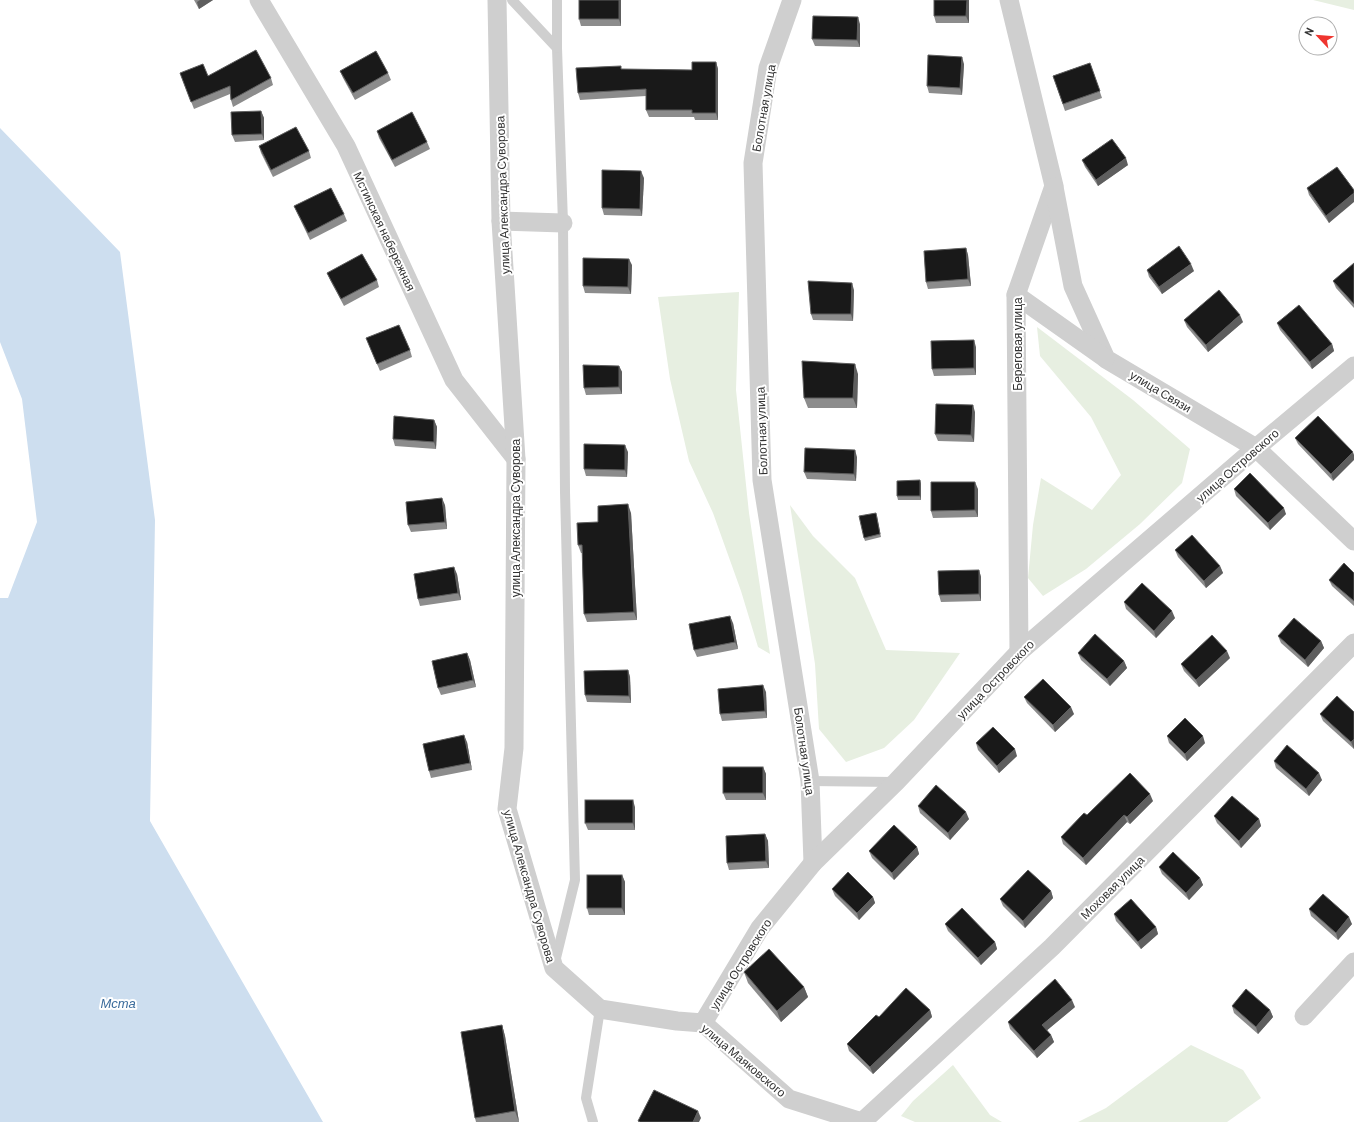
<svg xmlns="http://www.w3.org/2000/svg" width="1354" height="1122" font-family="Barlow,sans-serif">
<rect width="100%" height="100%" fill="#fff"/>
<g fill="#e7efe1">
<polygon points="1313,0 1354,0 1354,10"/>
<polygon points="739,292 736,390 749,513 770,654 758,647 741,591 713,513 689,461 670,379 658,297"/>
<polygon points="1037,327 1133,400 1190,449 1182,483 1140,524 1086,569 1043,596 1028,578 1033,525 1041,478 1092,510 1121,475 1091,417 1040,356"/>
<polygon points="790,505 813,536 855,578 886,650 960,653 914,720 884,748 846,762 819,729 815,664"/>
<polygon points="1191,1045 1243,1070 1261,1098 1227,1122 1078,1122 1106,1108"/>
<polygon points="953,1065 990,1115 1002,1122 915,1122 901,1116 913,1101"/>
</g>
<polygon fill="#cddeef" points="0,128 120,252 155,520 150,821 323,1122 0,1122 0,598 8,598 37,522 22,399 0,342"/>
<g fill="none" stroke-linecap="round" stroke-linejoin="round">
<g stroke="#cfcfcf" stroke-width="10">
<polyline points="512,0 557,48 563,223 565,492 575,880 555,962"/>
<polyline points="557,48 557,0"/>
<polyline points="810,781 894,782"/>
<polyline points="593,1122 586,1098 600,1009"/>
</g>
<g stroke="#cfcfcf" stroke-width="19">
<polyline points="259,0 346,146 454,380 516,459"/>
<polyline points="497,0 501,221 516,459 514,748 507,809 554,968 600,1009 677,1021 703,1023 789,1099 862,1122 1052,947 1354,643"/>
<polyline points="792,0 768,68 753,163 762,480 810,781 813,863"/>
<polyline points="1009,0 1054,186 1016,295 1019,652"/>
<polyline points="1054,187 1073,286 1106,359 1256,448 1354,541"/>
<polyline points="501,221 563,223"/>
<polyline points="1016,295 1105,358"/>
<polyline points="1304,1016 1354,962"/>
<polyline points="703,1023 760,928 813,863 896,782 1019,652 1256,448 1354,366"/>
</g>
</g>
<g fill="#8c8c8c">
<polygon points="194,0 213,0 199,9"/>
<polygon points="579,0 621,0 621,26 581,26 579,19"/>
<polygon points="969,0 969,23 936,23 934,16"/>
<polygon points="860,24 860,47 815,46 812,39"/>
<polygon points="716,62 718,69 718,120 695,120 694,117 649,117 646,110 646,96 580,100 578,93 622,69 692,70"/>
<polygon points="1090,63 1102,98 1065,111 1053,76"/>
<polygon points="964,64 962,95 929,93 927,86"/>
<polygon points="340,71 388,73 391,80 355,100 343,78"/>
<polygon points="180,73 208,76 271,78 273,85 233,107 231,100 230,94 194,109"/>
<polygon points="261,111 264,118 264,140 235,142 232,135"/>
<polygon points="377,131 427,142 430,149 395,167 379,138"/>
<polygon points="259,146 309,151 311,158 273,177 261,153"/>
<polygon points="1082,160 1128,165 1098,186 1085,167"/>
<polygon points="644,178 642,216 604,215 602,208"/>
<polygon points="1307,188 1354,190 1329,223 1309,195"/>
<polygon points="294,206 344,214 347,221 310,240 297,213"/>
<polygon points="966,248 968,255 971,286 928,289 926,282"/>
<polygon points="1354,264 1354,308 1336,288 1333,281"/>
<polygon points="632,265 631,294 585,293 583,286"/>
<polygon points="1147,270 1194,271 1162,294 1149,277"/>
<polygon points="327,273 377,280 379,287 344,306 330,280"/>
<polygon points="854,290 853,321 813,320 811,314"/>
<polygon points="1184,320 1243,322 1208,352 1187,327"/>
<polygon points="1277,323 1332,344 1334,351 1312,369 1280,330"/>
<polygon points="369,345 410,350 412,357 380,371"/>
<polygon points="976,347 976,375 934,376 932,369"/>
<polygon points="619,366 622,372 622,394 586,395 584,388"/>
<polygon points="858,374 857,408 808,408 804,398"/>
<polygon points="975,412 974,442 938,441 935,434"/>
<polygon points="1318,416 1333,481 1298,444 1295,438"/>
<polygon points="434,420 437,427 436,449 395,446 393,439"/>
<polygon points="628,452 627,477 586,476 584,469"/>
<polygon points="857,457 856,481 807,479 804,472"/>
<polygon points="920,480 921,484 921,500 898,500 897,496"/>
<polygon points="978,489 978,517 933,518 931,511"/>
<polygon points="1234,489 1286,514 1270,530 1236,496"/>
<polygon points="445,505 447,529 411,532 408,525"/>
<polygon points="631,513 637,620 587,622 584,614 582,553 581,553 578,545 598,522"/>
<polygon points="877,516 881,537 865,541 864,538"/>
<polygon points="1175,550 1220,566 1223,573 1206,588 1178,557"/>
<polygon points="979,570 981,577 981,601 941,602 939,595"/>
<polygon points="1354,573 1354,606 1332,586 1329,580"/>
<polygon points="457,574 461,600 420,606 418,599"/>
<polygon points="1124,602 1175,618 1156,638 1126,609"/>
<polygon points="733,623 738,649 697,657 694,650"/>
<polygon points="1278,636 1321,641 1324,648 1308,667 1281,643"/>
<polygon points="467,653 470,660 476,687 441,695 438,688"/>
<polygon points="1078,653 1124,661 1127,668 1110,686 1081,660"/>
<polygon points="1230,658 1199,687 1184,671 1181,664"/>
<polygon points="628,670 630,677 631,703 587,702 585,695"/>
<polygon points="766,692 767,718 722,721 720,714"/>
<polygon points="1024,697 1074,714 1055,732 1027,703"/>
<polygon points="1354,712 1354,749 1323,721 1320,714"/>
<polygon points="1167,736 1205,743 1187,761 1169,743"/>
<polygon points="467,742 472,770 431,778 429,771"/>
<polygon points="976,743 1017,756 999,773 978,750"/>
<polygon points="1274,761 1322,780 1309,796 1276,768"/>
<polygon points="763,767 766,774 766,800 726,800 723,793"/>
<polygon points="1153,801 1130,824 1127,822 1086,865 1063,844 1061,837 1087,815"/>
<polygon points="918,806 969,819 950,840 920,813"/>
<polygon points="635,807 635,830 588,830 585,823"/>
<polygon points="1214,816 1259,819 1261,826 1241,848 1217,823"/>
<polygon points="765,834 768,841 769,868 729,870 727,863"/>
<polygon points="917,847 919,854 894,880 872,858 869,851"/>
<polygon points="1159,867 1200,878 1203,885 1189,900 1162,874"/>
<polygon points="622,875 625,882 625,915 589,915 587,908"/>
<polygon points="832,889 873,897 875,903 859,920 835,896"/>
<polygon points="1051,891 1053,898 1025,928 1003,906 1000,899"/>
<polygon points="1309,909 1352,924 1338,940 1311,916"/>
<polygon points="1114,914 1156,927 1158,934 1141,949 1116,921"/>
<polygon points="945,924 995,942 997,949 981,965 948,931"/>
<polygon points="744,972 804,987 808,997 781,1022 748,983"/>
<polygon points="1232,1006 1270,1010 1273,1017 1258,1034 1234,1013"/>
<polygon points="1075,1007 1047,1030 1051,1035 1054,1042 1037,1058 1010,1029 1008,1022"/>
<polygon points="930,1010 932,1017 873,1074 849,1051 847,1044 879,1017"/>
<polygon points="502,1025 505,1036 519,1122 476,1122 475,1118"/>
</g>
<g fill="#5e5e5e">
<polygon points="200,0 213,0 199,9 197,2"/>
<polygon points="619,0 621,0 621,26 619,19"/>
<polygon points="967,0 969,0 969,23 966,16"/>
<polygon points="858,17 860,24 860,47 857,40"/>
<polygon points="962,57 964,64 962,95 960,88"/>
<polygon points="716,62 718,69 718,120 716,113"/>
<polygon points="261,111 264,118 264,140 262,134"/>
<polygon points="1126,158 1128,165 1098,186 1096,180"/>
<polygon points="641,171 644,178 642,216 640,209"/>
<polygon points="1354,193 1354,202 1329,223 1326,216"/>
<polygon points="966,248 968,255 971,286 968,279"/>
<polygon points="629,259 632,265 631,294 628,287"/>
<polygon points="1191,264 1194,271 1162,294 1159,287"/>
<polygon points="852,283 854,290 853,321 851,314"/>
<polygon points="1240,315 1243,322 1208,352 1206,345"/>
<polygon points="974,340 976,347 976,375 974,368"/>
<polygon points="1332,344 1334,351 1312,369 1310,362"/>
<polygon points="855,364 858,374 857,408 853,398"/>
<polygon points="619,366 622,372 622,394 619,387"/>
<polygon points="973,405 975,412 974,442 971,435"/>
<polygon points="434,420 437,427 436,449 434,442"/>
<polygon points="625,445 628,452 627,477 625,470"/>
<polygon points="855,450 857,457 856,481 854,474"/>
<polygon points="1353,452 1354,455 1354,460 1333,481 1331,474"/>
<polygon points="920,480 921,484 921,500 920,496"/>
<polygon points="975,482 978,489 978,517 975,510"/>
<polygon points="442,498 445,505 447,529 445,522"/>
<polygon points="628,504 631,513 637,620 634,612"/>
<polygon points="1284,508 1286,514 1270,530 1268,523"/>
<polygon points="1220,566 1223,573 1206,588 1204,581"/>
<polygon points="454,567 457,574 461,600 458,593"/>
<polygon points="979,570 981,577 981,601 979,594"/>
<polygon points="1172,611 1175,618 1156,638 1154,631"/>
<polygon points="730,616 733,623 738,649 735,642"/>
<polygon points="1321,641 1324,648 1308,667 1305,660"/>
<polygon points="1227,651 1230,658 1199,687 1196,680"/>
<polygon points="467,653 470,660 476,687 473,680"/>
<polygon points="1124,661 1127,668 1110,686 1107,679"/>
<polygon points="628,670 630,677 631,703 629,696"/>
<polygon points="763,685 766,692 767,718 765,711"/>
<polygon points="1071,707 1074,714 1055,732 1053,725"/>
<polygon points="464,735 467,742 472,770 470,763"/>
<polygon points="1203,736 1205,743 1187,761 1185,754"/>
<polygon points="1354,739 1354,749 1351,742"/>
<polygon points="1015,749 1017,756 999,773 997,766"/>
<polygon points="763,767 766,774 766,800 763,793"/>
<polygon points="1319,773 1322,780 1309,796 1306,789"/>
<polygon points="1150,794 1153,801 1130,824 1127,817"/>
<polygon points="633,800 635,807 635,830 633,823"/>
<polygon points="966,812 969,819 950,840 948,833"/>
<polygon points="1124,815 1127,822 1086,865 1083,858"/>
<polygon points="1259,819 1261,826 1241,848 1239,841"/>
<polygon points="765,834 768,841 769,868 766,861"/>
<polygon points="917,847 919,854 894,880 892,873"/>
<polygon points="622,875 625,882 625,915 622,908"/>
<polygon points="1200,878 1203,885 1189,900 1186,893"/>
<polygon points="1051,891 1053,898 1025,928 1023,921"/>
<polygon points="873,897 875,903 859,920 857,913"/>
<polygon points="1349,917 1352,924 1338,940 1336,933"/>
<polygon points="1156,927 1158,934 1141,949 1138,942"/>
<polygon points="995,942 997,949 981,965 978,958"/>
<polygon points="804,987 808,997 781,1022 777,1011"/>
<polygon points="1072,1000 1075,1007 1045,1032 1042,1025"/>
<polygon points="930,1010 932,1017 873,1074 870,1067"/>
<polygon points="1270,1010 1273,1017 1258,1034 1256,1027"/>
<polygon points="502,1025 505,1036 519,1122 515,1111"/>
<polygon points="1051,1035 1054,1042 1037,1058 1034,1051"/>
<polygon points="698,1111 701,1118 699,1122 693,1122"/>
</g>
<g fill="#191919" stroke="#5e5e5e">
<rect x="579" y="0" width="40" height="19"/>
<polygon points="934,0 967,0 966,16 934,16"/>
<polygon points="813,16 858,17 857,40 812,39"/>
<polygon points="256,50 271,78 231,100 230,86 191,102 180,73 203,64 208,76"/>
<polygon points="376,51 388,73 353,93 340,71"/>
<polygon points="928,55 962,57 960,88 927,86"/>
<polygon points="692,62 716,62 716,113 692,113 692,110 646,110 646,89 578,93 576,68 621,66 621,69 692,70"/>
<polygon points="1090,63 1100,91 1063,104 1053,76"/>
<polygon points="261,111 262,134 232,135 231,112"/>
<polygon points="412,112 427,142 392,160 377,131"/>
<polygon points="296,127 309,151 271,170 259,146"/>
<polygon points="1112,139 1126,158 1096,180 1082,160"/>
<polygon points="1337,167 1354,190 1354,193 1326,216 1307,188"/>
<polygon points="602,170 641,171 640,209 602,208"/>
<polygon points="331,188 344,214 308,233 294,206"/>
<polygon points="1179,246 1191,264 1159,287 1147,270"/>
<polygon points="966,248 968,279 926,282 924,251"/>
<polygon points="362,254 377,280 341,299 327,273"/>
<polygon points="583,258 629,259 628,287 583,286"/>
<polygon points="1354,263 1354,304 1333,281"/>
<polygon points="808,281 852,283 851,314 811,314"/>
<polygon points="1219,290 1240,315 1206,345 1184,320"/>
<polygon points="1299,305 1332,344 1310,362 1277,323"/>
<polygon points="399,325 410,350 377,364 366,338"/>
<polygon points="974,340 974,368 932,369 931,341"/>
<polygon points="802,361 855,364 853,398 804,398"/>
<polygon points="583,365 619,366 619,387 584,388"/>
<polygon points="936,404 973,405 971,435 935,434"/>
<polygon points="394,416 434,420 434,442 393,439"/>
<polygon points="1318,416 1353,452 1331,474 1295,438"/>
<polygon points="584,444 625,445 625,470 584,469"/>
<polygon points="805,448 855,450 854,474 804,472"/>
<polygon points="1250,473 1284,508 1268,523 1234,489"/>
<polygon points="920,480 920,496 897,496 897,481"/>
<polygon points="931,482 975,482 975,510 931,511"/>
<polygon points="442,498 445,522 408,525 406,502"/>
<polygon points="628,504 634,612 584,614 582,545 578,545 577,523 598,522 598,506"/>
<polygon points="876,513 880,534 864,538 859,516"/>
<polygon points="1192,535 1220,566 1204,581 1175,550"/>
<polygon points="1344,563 1354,573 1354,601 1329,580"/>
<polygon points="454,567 458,593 418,599 414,574"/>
<polygon points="979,570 979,594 939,595 938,571"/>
<polygon points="1142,583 1172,611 1154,631 1124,602"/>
<polygon points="730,616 735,642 694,650 689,624"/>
<polygon points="1294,618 1321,641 1305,660 1278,636"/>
<polygon points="1095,634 1124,661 1107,679 1078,653"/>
<polygon points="1212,635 1227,651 1196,680 1181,664"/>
<polygon points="467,653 473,680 438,688 432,661"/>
<polygon points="628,670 629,696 585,695 584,671"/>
<polygon points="1043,679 1071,707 1053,725 1024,697"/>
<polygon points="763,685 765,711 720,714 718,689"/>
<polygon points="1337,696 1354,712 1354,739 1351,742 1320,714"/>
<polygon points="1185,718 1203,736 1185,754 1167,736"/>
<polygon points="993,727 1015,749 997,766 976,743"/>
<polygon points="464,735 470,763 429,771 423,744"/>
<polygon points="1287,745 1319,773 1306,789 1274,761"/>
<rect x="723" y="767" width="40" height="26"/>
<polygon points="1130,773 1150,794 1127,817 1124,815 1083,858 1061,837 1084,813 1087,815"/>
<polygon points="936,785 966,812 948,833 918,806"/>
<polygon points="1232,796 1259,819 1239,841 1214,816"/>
<rect x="585" y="800" width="48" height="23"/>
<polygon points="894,825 917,847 892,873 869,851"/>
<polygon points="765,834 766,861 727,863 726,836"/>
<polygon points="1173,852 1200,878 1186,893 1159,867"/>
<polygon points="1028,870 1051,891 1023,921 1000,899"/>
<polygon points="848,872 873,897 857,913 832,889"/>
<rect x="587" y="875" width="35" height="33"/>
<polygon points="1323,894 1349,917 1336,933 1309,909"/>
<polygon points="1131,899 1156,927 1138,942 1114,914"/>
<polygon points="962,908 995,942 978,958 945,924"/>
<polygon points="769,949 804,987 777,1011 744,972"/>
<polygon points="1055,979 1072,1000 1042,1025 1051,1035 1034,1051 1008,1022"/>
<polygon points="906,988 930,1010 870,1067 847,1044 876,1015 879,1017"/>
<polygon points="1246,989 1270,1010 1256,1027 1232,1006"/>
<polygon points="502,1025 515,1111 475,1118 461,1032"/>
<polygon points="654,1090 698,1111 693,1122 640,1122 638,1121"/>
</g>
<g text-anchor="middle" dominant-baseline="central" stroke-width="4" stroke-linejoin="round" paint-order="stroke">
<g font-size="12" fill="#323232" stroke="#fff">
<text transform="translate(763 108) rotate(-80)">Болотная улица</text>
<text transform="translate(502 195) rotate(-92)">улица Александра Суворова</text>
<text transform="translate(385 231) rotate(65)">Мстинская набережная</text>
<text transform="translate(1017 344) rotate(-90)">Береговая улица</text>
<text transform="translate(1161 391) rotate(31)">улица Связи</text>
<text transform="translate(761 431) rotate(-92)">Болотная улица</text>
<text transform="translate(1237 465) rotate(-41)">улица Островского</text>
<text transform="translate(515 518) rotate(-90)">улица Александра Суворова</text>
<text transform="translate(995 679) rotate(-46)">улица Островского</text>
<text transform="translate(805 751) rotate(82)">Болотная улица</text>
<text transform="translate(530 886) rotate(74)">улица Александра Суворова</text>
<text transform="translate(1112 887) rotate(-45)">Моховая улица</text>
<text transform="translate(740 964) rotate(-58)">улица Островского</text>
<text transform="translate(744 1060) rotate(40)">улица Маяковского</text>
</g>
<g font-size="13" font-style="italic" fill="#3a6b9b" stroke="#fff">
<text x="118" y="1003">Мста</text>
</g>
</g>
<g transform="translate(1318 36) rotate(296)"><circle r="19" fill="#ffffff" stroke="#adadad"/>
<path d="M0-3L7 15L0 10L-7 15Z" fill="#ef352f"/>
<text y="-6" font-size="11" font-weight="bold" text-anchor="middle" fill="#323232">N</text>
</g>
</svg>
